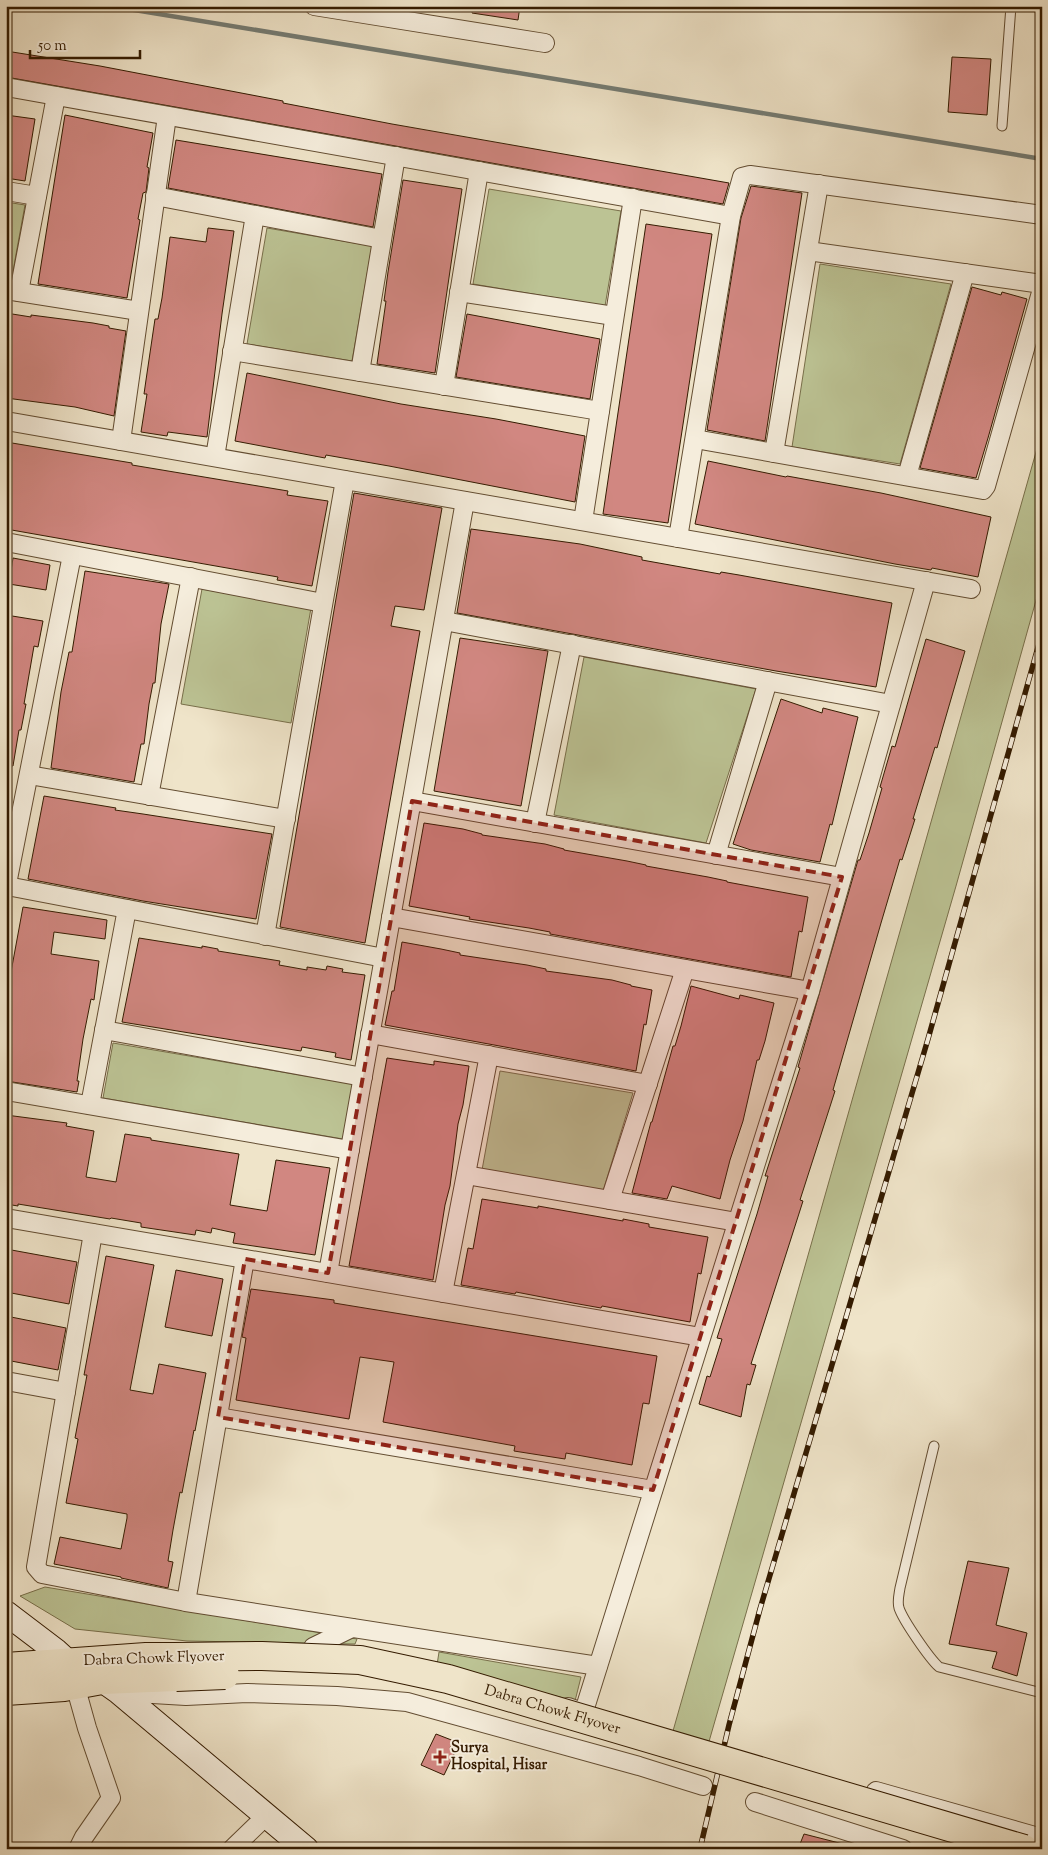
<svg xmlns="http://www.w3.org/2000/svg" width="1048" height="1855" font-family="'Sorts Mill Goudy',serif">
<rect width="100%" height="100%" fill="#efe4c9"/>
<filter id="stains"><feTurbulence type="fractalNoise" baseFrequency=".004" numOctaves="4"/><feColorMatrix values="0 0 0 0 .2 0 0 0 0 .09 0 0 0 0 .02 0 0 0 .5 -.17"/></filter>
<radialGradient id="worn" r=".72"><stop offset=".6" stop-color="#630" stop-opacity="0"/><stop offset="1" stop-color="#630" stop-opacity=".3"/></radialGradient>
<g fill="#bcc394" stroke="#786f4a">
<polygon points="489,189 621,211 605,306 473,284"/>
<polygon points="6,202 25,205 11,282 6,281"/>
<polygon points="267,228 372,246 352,361 247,344"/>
<polygon points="820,264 951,284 900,464 792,447"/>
<polygon points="1042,431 1042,579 956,886 708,1745 673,1731"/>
<polygon points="202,589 311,608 291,723 181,704"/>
<polygon points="584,657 756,689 706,843 554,815"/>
<polygon points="113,1043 353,1084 343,1139 103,1098"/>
<polygon points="500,1071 633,1093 603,1191 482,1170"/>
<polygon points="45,1587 357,1639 355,1644 187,1641 75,1629 20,1596"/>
<polygon points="439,1652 581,1677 575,1701 437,1665"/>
</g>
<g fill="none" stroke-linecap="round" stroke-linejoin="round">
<polyline stroke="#747c74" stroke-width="4.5" points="110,6 1042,159"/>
</g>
<g fill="#d18781" stroke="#341b00">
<polygon points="473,6 520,6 518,20 472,13"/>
<polygon points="6,51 100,66 283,101 283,103 392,124 729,183 723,204 6,77"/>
<polygon points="952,57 991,59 987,115 948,112"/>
<polygon points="6,115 35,119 25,181 6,178"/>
<polygon points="65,115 153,133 147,167 149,168 146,192 143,193 138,219 140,220 127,298 38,284"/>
<polygon points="176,140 382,174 373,227 168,188"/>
<polygon points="403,180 462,189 435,373 377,364 386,301 384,301 388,272"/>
<polygon points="751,186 802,193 765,441 707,430 741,218"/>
<polygon points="646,224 712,234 668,523 603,514"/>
<polygon points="208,228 234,231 222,314 207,437 168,432 167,436 141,432 147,394 144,394 146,380 155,319 158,319 162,298 170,237 206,242"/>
<polygon points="972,287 1001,295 1002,292 1027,299 988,438 976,478 920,468"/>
<polygon points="6,313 31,317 31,315 93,323 109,326 109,328 126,331 114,416 75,407 6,398"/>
<polygon points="467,314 600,339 590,399 456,377"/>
<polygon points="247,373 401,404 496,419 585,436 575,502 389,466 326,455 325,458 235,441"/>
<polygon points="6,442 132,463 132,465 288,491 287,495 328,501 312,586 277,580 278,577 6,529"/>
<polygon points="708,461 786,477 787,476 881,493 991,517 978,577 932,568 931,570 895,564 695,524"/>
<polygon points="354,493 442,508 424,610 395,606 391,626 420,631 365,943 280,927"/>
<polygon points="471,529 580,544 642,557 642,560 720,574 721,572 739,575 892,603 876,687 776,671 457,613"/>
<polygon points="13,558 50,565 46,590 9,584"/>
<polygon points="85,571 169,584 161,624 155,683 153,683 149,704 144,744 141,744 134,782 51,768 61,692 69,652 72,652"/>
<polygon points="6,615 43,621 38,647 34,646 24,704 26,704 21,730 19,730 13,766 6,765"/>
<polygon points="460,638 548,651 521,806 434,791"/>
<polygon points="926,639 965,651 942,730 937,748 935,747 913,819 915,819 902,860 900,859 881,923 833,1090 835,1091 800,1200 803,1201 751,1364 756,1365 750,1385 747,1384 741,1417 699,1404 707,1376 710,1377 722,1339 717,1338 757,1214 768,1176 765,1176 800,1068 798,1067 858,860 860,860 869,833 882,788 880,787 892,746 895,747"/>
<polygon points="781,699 822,713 823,708 858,717 832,825 830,824 820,862 751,850 733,844"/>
<polygon points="44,796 116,808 115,810 143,814 272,834 256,919 143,901 28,879"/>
<polygon points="424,823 463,829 482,834 482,835 545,844 564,849 564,850 627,861 646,865 646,866 708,877 727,881 727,882 808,897 802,932 799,931 791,977 550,934 550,932 529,928 469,919 470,917 409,906"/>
<polygon points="23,907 107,920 105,939 54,932 51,954 99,961 94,1000 91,999 83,1039 77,1081 79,1081 77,1092 6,1081 6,999"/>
<polygon points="139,938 202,948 202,946 218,949 218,951 280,961 279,965 307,970 307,967 326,970 327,966 343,969 342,972 365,975 351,1060 335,1057 336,1053 302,1047 301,1051 282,1048 122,1022"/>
<polygon points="402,942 441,949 460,953 460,955 527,965 546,969 546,971 612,980 631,985 631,986 652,990 646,1025 644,1024 636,1071 385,1025 392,991 394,991"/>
<polygon points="691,986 739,999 740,995 774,1003 765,1041 759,1060 757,1060 743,1121 730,1160 720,1199 672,1186 667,1199 632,1193 651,1122 652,1122 673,1046 675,1046 681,1026"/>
<polygon points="387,1058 434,1065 434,1061 469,1066 463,1105 458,1124 450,1186 445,1205 433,1280 349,1266"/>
<polygon points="6,1115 67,1123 66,1126 94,1131 86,1177 116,1182 125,1134 151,1138 151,1140 239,1154 230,1205 267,1211 276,1160 330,1168 315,1255 233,1243 235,1233 212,1228 211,1233 196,1230 195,1235 141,1227 141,1223 111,1218 110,1219 18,1204 18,1206 6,1204"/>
<polygon points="482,1199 538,1208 538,1206 623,1221 623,1219 649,1224 649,1227 708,1237 701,1274 698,1273 690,1322 602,1306 601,1308 573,1303 516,1292 515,1294 461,1285 468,1248 473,1249"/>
<polygon points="6,1249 77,1262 69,1304 6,1292"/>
<polygon points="106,1256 154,1265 130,1390 153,1394 159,1364 206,1373 195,1431 194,1430 182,1493 180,1492 173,1530 168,1561 173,1562 168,1588 121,1578 121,1577 54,1564 60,1537 121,1549 127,1518 127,1514 66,1503 78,1439 75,1438 87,1375 84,1375"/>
<polygon points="176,1270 223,1279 212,1336 165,1327"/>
<polygon points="251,1289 334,1300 334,1303 657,1356 649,1404 643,1403 632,1465 566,1453 565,1459 514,1451 515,1446 383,1422 394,1362 360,1357 349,1419 236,1400 246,1338 242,1337"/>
<polygon points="6,1316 66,1328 58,1370 6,1360"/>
<polygon points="968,1561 1009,1568 996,1625 1027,1633 1017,1676 992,1668 997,1652 949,1644"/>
<polygon points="436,1734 454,1741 450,1748 456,1750 444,1775 421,1765"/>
<polygon points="804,1834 847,1845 847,1849 798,1849"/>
</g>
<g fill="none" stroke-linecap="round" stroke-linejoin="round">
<g stroke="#634d32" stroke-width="11">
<g id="lane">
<polyline points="1002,126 1011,6"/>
<path d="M934,1446l-34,142c-1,7 -3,13 -1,20 4,12 30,50 40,59l103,26"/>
</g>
</g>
<g stroke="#634d32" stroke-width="20">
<g id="street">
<polyline points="314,6 545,43"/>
<polyline points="6,87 731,216"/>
<polyline points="6,191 37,196"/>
<polyline points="155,196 382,239"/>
<polyline points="808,251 1042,284"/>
<polyline points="6,290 139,311"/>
<polyline points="19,292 56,96"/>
<polyline points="459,292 614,316"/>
<polyline points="232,351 600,411"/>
<polyline points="360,372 396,156"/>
<polyline points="444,386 479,171"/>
<polyline points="6,421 971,589"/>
<polyline points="695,439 983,490 986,486 1042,289"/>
<polyline points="121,441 167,116"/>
<polyline points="774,453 819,184"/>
<polyline points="215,457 255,215"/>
<polyline points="907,476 965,273"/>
<polyline points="583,521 633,198"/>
<polyline points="678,538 731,216 742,177 750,175 1042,215"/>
<polyline points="6,542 323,603"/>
<polyline points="444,621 891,704"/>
<polyline points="29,775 286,819"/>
<polyline points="149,796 191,577"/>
<polyline points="412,801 842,877"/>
<polyline points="535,823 572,644"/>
<polyline points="716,855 768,681"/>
<polyline points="7,886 384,958"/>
<polyline points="6,889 72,555"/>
<polyline points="391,917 810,991"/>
<polyline points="265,936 345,480"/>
<polyline points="104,1030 363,1077"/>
<polyline points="370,1034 648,1084"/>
<polyline points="6,1091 350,1150"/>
<polyline points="90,1105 127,909"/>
<polyline points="466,1175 737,1222"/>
<polyline points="610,1200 685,969"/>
<polyline points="6,1218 701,1337"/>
<polyline points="93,1233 36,1567 42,1574 186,1602 598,1666"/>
<polyline points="328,1273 465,501"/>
<polyline points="443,1293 489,1055"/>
<polyline points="6,1381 66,1392"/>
<polyline points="218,1417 653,1490"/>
<polyline points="186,1602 245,1259"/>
<polyline points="313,1647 352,1628"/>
<polyline points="75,1685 87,1728 111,1798 84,1837 78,1849"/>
<polyline points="119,1692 186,1696 247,1693 337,1696 407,1702 639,1766 703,1786"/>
<polyline points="568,1707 579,1711 585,1708 810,991 926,581"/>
<polyline points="876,1791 1042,1838"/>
<polyline points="755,1802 903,1849"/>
<polyline points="232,1849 267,1815"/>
</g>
</g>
<g stroke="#341b00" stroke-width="26">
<g id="secondary">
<polyline points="6,1613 56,1651 68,1662 72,1676"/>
<polyline points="102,1680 119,1692 306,1849"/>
</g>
</g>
<g stroke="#341b00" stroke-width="30">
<g id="primary">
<polyline points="6,1667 146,1657 175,1657"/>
<polyline points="6,1691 64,1687 102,1680 176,1677"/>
</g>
</g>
<use href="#lane" stroke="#f5eddc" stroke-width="9"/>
<use href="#street" stroke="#f5eddc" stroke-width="18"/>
<use href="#secondary" stroke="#f5eddc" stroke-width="24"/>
<use href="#primary" stroke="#efe4c9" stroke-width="28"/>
<g stroke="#341b00" stroke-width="5.5">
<polyline id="rail" points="700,1849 729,1725 760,1609 928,1039 1042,633"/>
</g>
<use href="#rail" stroke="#f5eddc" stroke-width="4" stroke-dasharray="11" stroke-linecap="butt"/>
<g stroke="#341b00" stroke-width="30" stroke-linecap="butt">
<g id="primary-bridge">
<path id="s1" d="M175,1657l87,-1 98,4 88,19 576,170"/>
<polyline points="176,1677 225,1675"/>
</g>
</g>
<use href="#primary-bridge" stroke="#efe4c9" stroke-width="28"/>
</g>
<path fill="#8f2418" fill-opacity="0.2" stroke="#8f2418" stroke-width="4" stroke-dasharray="10 6" stroke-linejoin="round" d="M412,801l430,76 -189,613 -435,-73 27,-158 83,14z"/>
<path fill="#8f2418" stroke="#f5eddc" stroke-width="2" d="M437.5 1749.5h5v5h5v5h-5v5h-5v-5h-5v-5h5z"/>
<g text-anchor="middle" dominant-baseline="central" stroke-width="4" stroke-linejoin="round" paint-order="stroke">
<g font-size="15" fill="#341b00" stroke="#f5eddc">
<text transform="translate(154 1659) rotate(-2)">Dabra Chowk Flyover</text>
<text stroke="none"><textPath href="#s1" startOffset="384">Dabra Chowk Flyover</textPath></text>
</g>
<g font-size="15" font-weight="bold" fill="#341b00" stroke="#f5eddc" text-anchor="start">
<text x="451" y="1748">Surya<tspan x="451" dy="17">Hospital, Hisar</tspan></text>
</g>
</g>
<rect width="1048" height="1855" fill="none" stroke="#efe4c9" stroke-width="25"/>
<rect x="8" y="8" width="1033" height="1840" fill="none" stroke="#341b00" stroke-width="2.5"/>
<rect x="12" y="12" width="1023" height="1830" fill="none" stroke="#341b00"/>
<path d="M30 50v8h110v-8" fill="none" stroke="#341b00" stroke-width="2.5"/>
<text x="38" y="50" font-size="15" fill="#341b00" stroke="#f5eddc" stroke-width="4" paint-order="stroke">50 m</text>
<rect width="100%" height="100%" filter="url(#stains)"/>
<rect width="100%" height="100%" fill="url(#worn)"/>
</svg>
